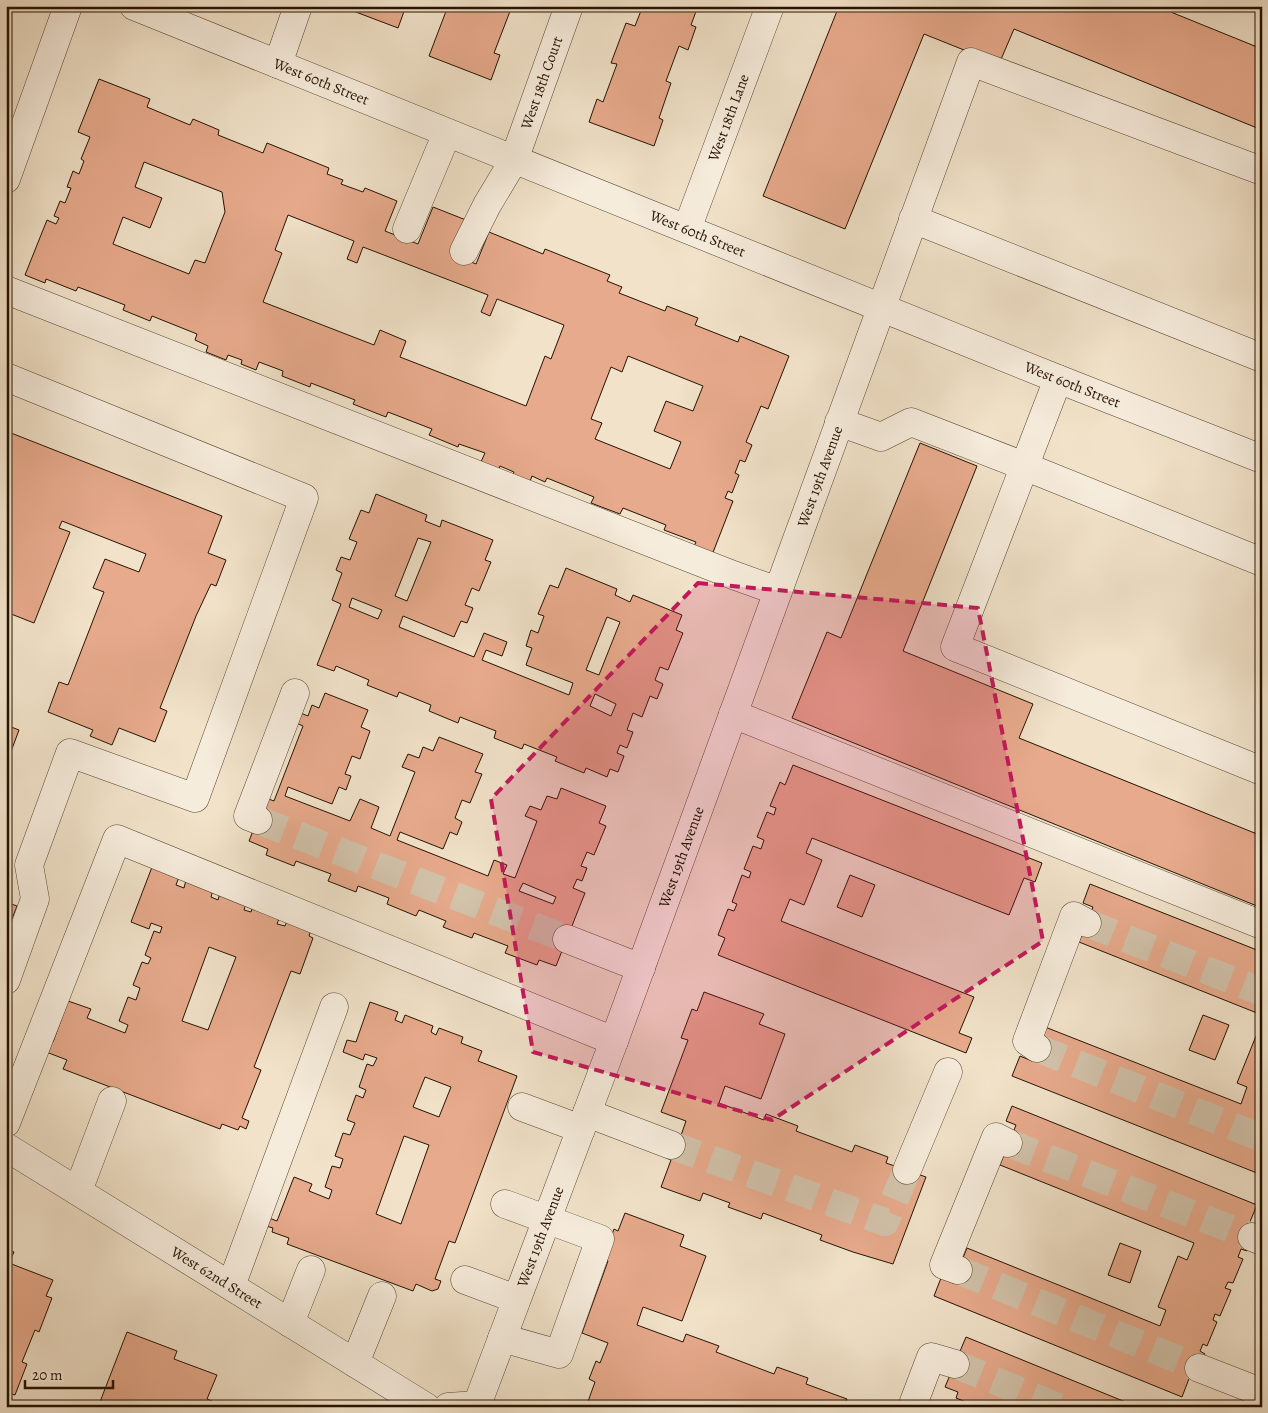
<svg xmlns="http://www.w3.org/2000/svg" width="1268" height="1413" font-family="Alegreya,serif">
<rect width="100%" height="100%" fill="#f1e2c9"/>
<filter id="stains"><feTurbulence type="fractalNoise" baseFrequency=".004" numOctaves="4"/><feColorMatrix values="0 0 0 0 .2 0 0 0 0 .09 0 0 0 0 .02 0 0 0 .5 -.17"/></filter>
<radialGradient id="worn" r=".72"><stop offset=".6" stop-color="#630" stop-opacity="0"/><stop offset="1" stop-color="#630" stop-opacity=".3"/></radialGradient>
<g fill="#e7aa8c" stroke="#251200" fill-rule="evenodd">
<polygon points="340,6 406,6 398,28"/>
<polygon points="448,6 512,6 494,53 500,55 491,80 429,56"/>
<polygon points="639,6 698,6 691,25 696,27 688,50 679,46 666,81 671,83 659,118 663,120 654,146 589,122 597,99 603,102 617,64 611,63 626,23 635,26 642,8"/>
<polygon points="839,6 1156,6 1262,49 1262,130 1014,29 999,64 924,34 845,229 763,196"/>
<path d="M99,79l51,20 -3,8 43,18 3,-6 26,11 -1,5 45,18 4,-10 62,25 -2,6 16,6 -2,4 22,8 2,-4 32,13 -12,30 33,13 15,-37 33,13 -14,34 24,10 13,-32 54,22 2,-5 65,26 -3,6 15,6 -3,6 46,18 2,-5 31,12 -3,7 43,17 2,-6 49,20 -21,53 -7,-3 -15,36 6,3 -7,17 -5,-2 -5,13 4,2 -7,18 -4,-2 -3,7 8,3 -21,54 -19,-7 3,-6 -32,-12 2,-5 -43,-17 -3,6 -29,-11 3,-6 -47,-19 -2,4 -13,-6 -3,8 -17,-7 2,-5 -14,-6 -2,5 -18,-7 5,-11 -26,-9 -1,3 -29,-12 3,-6 -44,-17 -2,5 -33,-13 2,-4 -44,-17 -1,4 -28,-11 1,-5 -24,-9 -3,8 -15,-6 1,-4 -14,-5 -2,5 -20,-8 2,-6 -13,-6 2,-6 -45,-18 -2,5 -27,-11 2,-5 -47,-18 -2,4 -30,-12 -1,4 -20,-8 22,-55 9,4 3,-6 -5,-2 6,-15 5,2 6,-15 -4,-1 6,-16 6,3 5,-13 -3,-2 9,-22 -12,-5zM144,162l78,30 3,20 -20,51 -10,-3 -6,14 -76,-30 10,-27 27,11 12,-30 -27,-11zM288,215l66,26 -7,18 10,4 6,-16 125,48 -7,17 9,4 7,-17 67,26 -13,34 -6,-3 -19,50 -126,-49 6,-16 -26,-11 -6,15 -111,-43 19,-49 -7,-3zM628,356l75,30 -10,25 -27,-10 -12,30 27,11 -11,27 -75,-30 7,-16 -11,-4 20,-52 11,5z"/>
<polygon points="6,431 222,516 208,553 226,560 216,586 211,584 196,616 160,708 167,711 155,742 119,728 112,745 90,736 93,730 48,712 59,682 68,685 104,592 93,588 105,559 139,572 146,554 62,521 59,528 70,532 34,623 6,612"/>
<polygon points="920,443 977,466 903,651 1033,704 1019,738 1262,836 1262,908 792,718 827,632 841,638"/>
<path d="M376,494l51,21 -2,6 15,6 2,-7 51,20 -8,20 6,2 -12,29 -7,-3 -7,17 8,3 -6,15 -6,-2 -7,16 -51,-21 -4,11 75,30 10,-24 23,9 -5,14 -16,-6 -4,10 87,35 4,-12 -47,-18 6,-17 -6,-2 5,-16 7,3 6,-17 -6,-2 12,-29 8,3 8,-20 51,21 -2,6 15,7 3,-7 49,20 -6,15 7,3 -15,37 -8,-3 -5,13 8,4 -6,15 -7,-3 -8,21 -9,-4 -6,17 6,2 -6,16 -7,-3 -3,8 7,3 -6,16 -8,-3 -3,8 -21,-9 -2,5 -29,-12 2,-4 -33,-13 -2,5 -28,-11 2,-7 -36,-14 -2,6 -29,-12 2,-6 -32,-13 -2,5 -30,-12 2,-5 -33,-14 -2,5 -17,-6 24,-61 -9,-4 10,-27 -6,-3 5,-13 9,3 7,-18 -8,-3 12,-29 8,3zM418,538l13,4 -24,59 -12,-5zM352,598l30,12 -4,9 -29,-12zM607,617l13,5 -21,53 -13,-5zM595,694l21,10 -5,12 -21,-10z"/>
<path d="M325,693l43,17 -7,17 9,4 -10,28 -8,-3 -7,18 6,2 -5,14 -7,-3 -7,17 -44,-17 -3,9 65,25 10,-22 19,8 -8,21 19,8 25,-64 -13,-5 6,-13 11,4 4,-11 10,4 6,-14 44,17 -8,18 7,2 -12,29 -8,-3 -7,18 7,4 -5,13 -7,-3 -7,17 -43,-17 -3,8 91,36 6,-16 13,5 -4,9 12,4 22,-57 -12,-5 5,-10 11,4 6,-14 10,3 4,-11 45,18 -7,17 7,3 -12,29 -7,-3 -6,14 6,2 -5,13 -5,-2 -4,9 12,5 -29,73 -17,-6 -2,5 -32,-12 3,-7 -34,-13 -2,5 -29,-11 3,-6 -27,-11 -3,6 -29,-12 2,-6 -31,-12 -2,6 -28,-11 3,-7 -35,-13 -2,5 -28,-11 2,-6 -19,-8 17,-43 8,3 29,-75 -9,-4 4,-10 10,4 4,-11 7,3zM523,883l33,14 -3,7 -34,-13z"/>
<polygon points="6,725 19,730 6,765"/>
<polygon points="793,765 1042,863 1035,882 1024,878 1009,915 812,838 806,853 822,860 804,905 790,899 781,921 974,997 959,1033 972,1038 966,1053 718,955 725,938 718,935 728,909 734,911 737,904 732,902 742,875 749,878 751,872 744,869 753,846 761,849 764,840 757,837 767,812 774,815 776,808 770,806 780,782 785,785"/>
<path d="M152,867l27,10 -3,8 8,3 2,-8 27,10 -2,7 7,3 2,-7 26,10 -2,7 7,2 2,-6 27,10 -3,8 8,2 2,-5 24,9 -2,6 4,2 -13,36 -9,-3 -37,96 7,3 -19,48 7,3 -3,8 -6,-3 -2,4 -16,-6 -2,5 -157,-60 4,-9 -26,-10 4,-11 8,3 15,-41 23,8 -4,9 38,15 3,-8 -9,-4 9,-24 8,3 4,-12 -7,-3 9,-23 6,2 3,-6 -6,-3 9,-24 6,2 2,-6 -11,-4 -2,6 -18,-7zM209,947l27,10 -28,73 -26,-9z"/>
<polygon points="850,875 875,885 862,917 837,907"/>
<polygon points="1090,884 1262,952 1262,1015 1079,942 1093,907 1083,903"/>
<polygon points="6,902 17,906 6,934"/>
<polygon points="704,992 764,1014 759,1024 785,1034 761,1099 725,1086 719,1103 764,1120 766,1114 798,1126 796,1131 852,1152 855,1145 888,1157 886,1163 926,1177 893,1264 853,1252 820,1240 822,1235 763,1213 761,1219 728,1207 730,1203 703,1193 700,1201 661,1187 671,1160 666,1158 671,1145 678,1144 686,1121 661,1112 688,1040 681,1038 692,1009 697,1011"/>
<path d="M370,1002l28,10 -3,8 7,3 3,-8 28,11 -2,6 5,3 3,-7 24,9 -2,6 21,8 -4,10 39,15 -62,167 -6,-2 -14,38 6,2 -3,8 -6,2 -16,-7 -3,7 -126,-47 2,-6 -17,-6 1,-4 -7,-2 3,-8 8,3 17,-44 18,7 -3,7 20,8 3,-9 -7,-3 7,-21 8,2 3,-9 -8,-3 8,-23 7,2 5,-12 -8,-3 9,-25 7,3 3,-8 -7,-3 8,-23 6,2 4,-8 -12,-4 -2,6 -20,-8 4,-12 9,2zM425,1077l26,10 -12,30 -26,-10zM404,1136l25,9 -28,79 -25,-10z"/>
<polygon points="1203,1015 1229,1025 1215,1060 1189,1050"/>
<polygon points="1045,1027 1241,1104 1247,1087 1237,1083 1256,1036 1262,1038 1262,1175 1012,1076 1020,1056 1032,1061"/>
<polygon points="1012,1106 1257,1205 1249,1224 1256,1227 1247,1251 1241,1249 1238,1257 1243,1259 1233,1283 1228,1282 1225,1288 1231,1290 1220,1316 1215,1314 1213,1320 1217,1322 1207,1346 1203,1344 1200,1351 1205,1354 1195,1378 1190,1376 1182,1397 934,1296 941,1278 953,1283 967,1248 1160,1326 1166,1310 1158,1307 1178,1256 1187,1260 1194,1243 1000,1165 1016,1125 1006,1121"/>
<polygon points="625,1213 684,1235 680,1246 706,1256 682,1321 643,1307 637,1325 683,1342 686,1334 719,1346 716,1352 774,1374 777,1367 808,1378 806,1384 847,1399 844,1407 586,1407 595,1382 589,1379 596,1361 600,1363 608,1343 582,1333 608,1261 603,1258 614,1229 618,1231"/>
<polygon points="1120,1243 1141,1251 1130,1283 1108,1275"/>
<polygon points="6,1249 14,1252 9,1263 53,1280 46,1296 52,1298 39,1332 35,1330 22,1362 27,1364 15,1395 12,1394 7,1407"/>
<polygon points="127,1332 177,1351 174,1359 217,1375 207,1399 212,1401 210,1407 98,1407"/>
<polygon points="966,1337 1128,1403 1126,1407 978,1407 956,1398 958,1392 945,1387"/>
</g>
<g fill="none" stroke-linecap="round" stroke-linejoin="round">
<g stroke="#d2c3ab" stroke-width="28" stroke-dasharray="28 14" stroke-linecap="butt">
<polyline points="258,820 567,939"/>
<polyline points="1087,923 1262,992"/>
<polyline points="1037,1048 1262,1138"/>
<polyline points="1008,1143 1252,1237"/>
<polyline points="671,1145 885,1222 907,1170"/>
<polyline points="958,1270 1199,1368"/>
<polyline points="955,1364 1058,1407"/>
</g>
<g stroke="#584632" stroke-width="29">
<g id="minor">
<path id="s1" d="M134,6l924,373 204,80"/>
<polyline points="278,64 298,6"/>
<polyline points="6,179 68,6"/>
<polyline points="913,219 1262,358"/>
<polyline points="407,229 447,133"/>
<path id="s2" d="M687,229l83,-223"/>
<path id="s3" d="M464,251l23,-46 27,-45 55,-154"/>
<polyline points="6,290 733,575 778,591"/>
<polyline points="6,377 304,498 195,798 70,753 29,865 35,899 6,980"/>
<polyline points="1058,379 955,647 1262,771"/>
<polyline points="839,422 881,437 911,422 1024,466 1262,562"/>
<polyline points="733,714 1262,925"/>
<polyline points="258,820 248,816 295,693"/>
<polyline points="567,939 641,968"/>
<polyline points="1037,1048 1027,1041 1074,916 1087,923"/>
<polyline points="522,1107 581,1129"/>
<polyline points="587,1113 671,1145"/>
<polyline points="6,1123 117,839 614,1041"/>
<path id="s4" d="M6,1147l420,260"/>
<polyline points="907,1170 948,1072"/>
<polyline points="78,1191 112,1101"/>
<polyline points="1252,1237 1262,1241"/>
<polyline points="958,1270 944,1265 996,1137 1008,1143"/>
<polyline points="465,1280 516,1299"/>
<polyline points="231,1286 334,1007"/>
<polyline points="290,1323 311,1270"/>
<polyline points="502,1338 559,1354 600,1239 505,1204"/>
<polyline points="355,1363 382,1296"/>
<polyline points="1199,1368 1258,1391"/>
<path id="s5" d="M448,1407l29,-2 137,-364 357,-979 291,109"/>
<polyline points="912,1407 931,1357 955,1364"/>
</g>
</g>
<use href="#minor" stroke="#f6ecdc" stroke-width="28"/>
</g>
<path fill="#c2185b" fill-opacity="0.2" stroke="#c2185b" stroke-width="4" stroke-dasharray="10 6" stroke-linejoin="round" d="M698,583l280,25 65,333 -271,179 -239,-68 -42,-253z"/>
<g text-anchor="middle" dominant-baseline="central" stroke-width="4" stroke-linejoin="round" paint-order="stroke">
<g font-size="15" fill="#251200" stroke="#f6ecdc">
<text stroke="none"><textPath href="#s1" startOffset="202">West 60th Street</textPath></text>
<text stroke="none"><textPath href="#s3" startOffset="186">West 18th Court</textPath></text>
<text stroke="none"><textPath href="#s2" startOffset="119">West 18th Lane</textPath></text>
<text stroke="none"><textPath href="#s1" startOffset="608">West 60th Street</textPath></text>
<text stroke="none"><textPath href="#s1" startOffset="1012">West 60th Street</textPath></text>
<text stroke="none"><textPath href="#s5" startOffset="1019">West 19th Avenue</textPath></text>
<text stroke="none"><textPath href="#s5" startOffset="614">West 19th Avenue</textPath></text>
<text stroke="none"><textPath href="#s5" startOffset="209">West 19th Avenue</textPath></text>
<text stroke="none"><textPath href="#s4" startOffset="248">West 62nd Street</textPath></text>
</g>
</g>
<rect width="1268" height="1413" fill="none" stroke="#f1e2c9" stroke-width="25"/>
<rect x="8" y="8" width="1253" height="1398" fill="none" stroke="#251200" stroke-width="2.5"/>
<rect x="12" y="12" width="1243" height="1388" fill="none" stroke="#251200"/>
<path d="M25 1380v8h88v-8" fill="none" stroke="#251200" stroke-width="2.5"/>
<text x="32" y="1380" font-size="15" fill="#251200" stroke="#f6ecdc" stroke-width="4" paint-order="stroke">20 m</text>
<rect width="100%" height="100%" filter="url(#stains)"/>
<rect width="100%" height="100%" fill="url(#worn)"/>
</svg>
